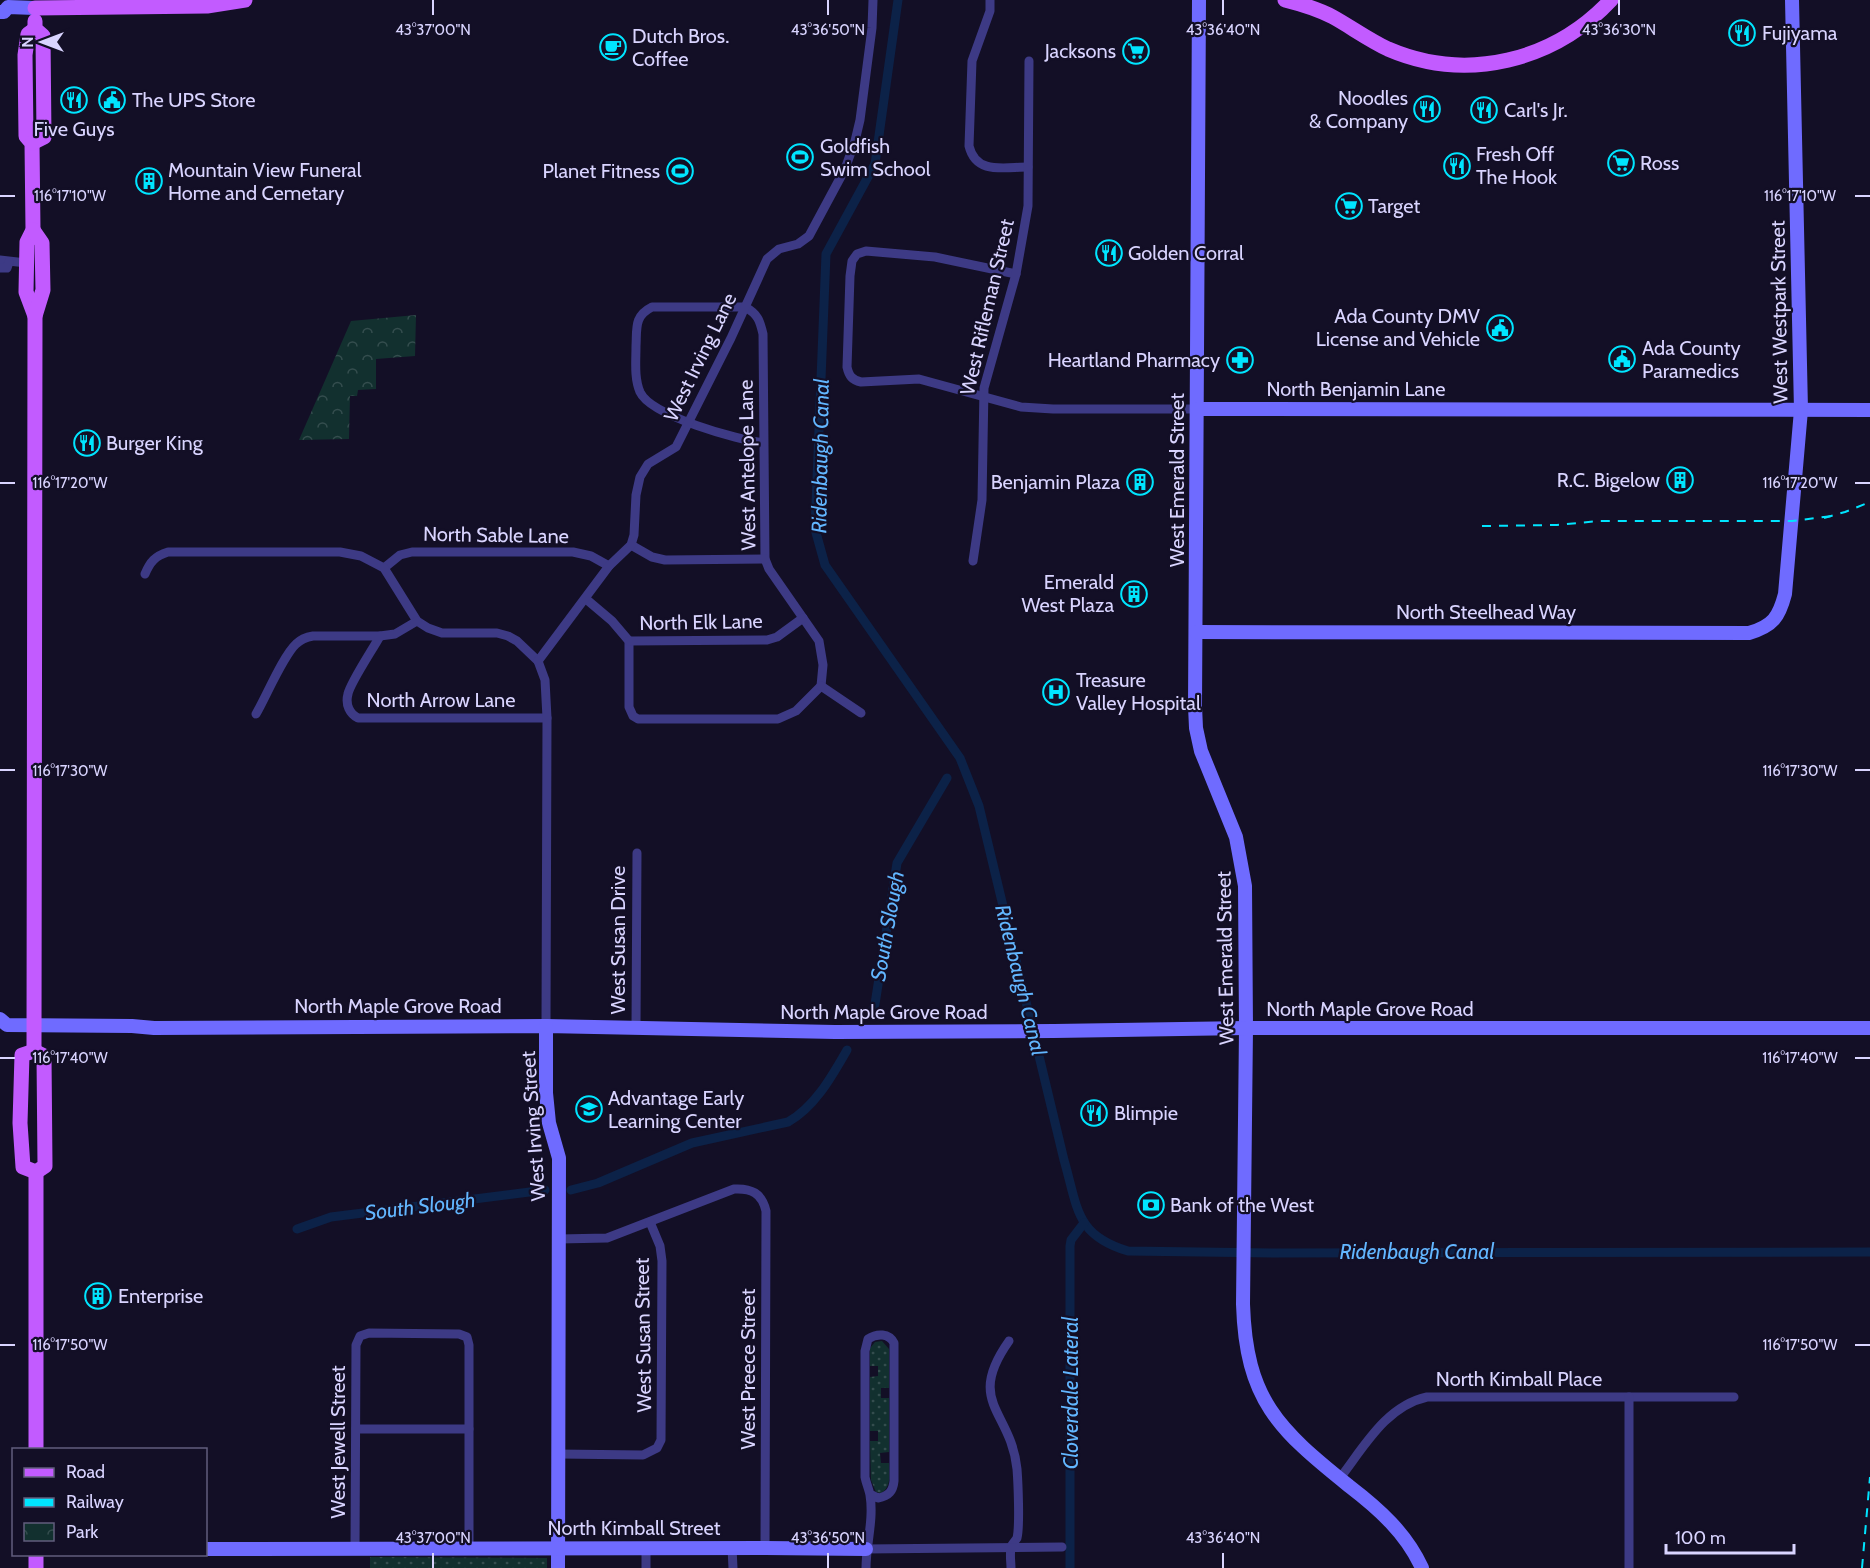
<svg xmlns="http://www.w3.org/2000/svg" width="1870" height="1568" font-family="Cabin,sans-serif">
<defs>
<pattern id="grass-dots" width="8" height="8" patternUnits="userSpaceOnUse" patternTransform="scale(1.5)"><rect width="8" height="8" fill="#12302f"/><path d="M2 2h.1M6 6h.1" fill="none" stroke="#344d4e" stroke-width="1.8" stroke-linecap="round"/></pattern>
<pattern id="park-crowns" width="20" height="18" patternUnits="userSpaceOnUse" patternTransform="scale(1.5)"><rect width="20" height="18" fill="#12302f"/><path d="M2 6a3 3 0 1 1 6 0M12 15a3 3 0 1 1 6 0" fill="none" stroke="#344d4e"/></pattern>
</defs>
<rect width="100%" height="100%" fill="#130f26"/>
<g fill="url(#grass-dots)">
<path d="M882,1341l7,8v39h-8v10h8v54l-9,1 1,10h8c0,11 3,24 -8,30l-5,-1 -5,-12 -1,-39h8v-10h-8v-54l8,-1v-10h-8v-18l5,-6z"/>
<polygon points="370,1557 547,1558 547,1568 370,1568"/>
</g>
<polygon fill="url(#park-crowns)" points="416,315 415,356 376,359 376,389 358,390 357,396 350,396 349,439 299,440 351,321"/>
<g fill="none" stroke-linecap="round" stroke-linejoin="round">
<g stroke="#0c2248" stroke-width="9">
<path d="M898,0l-23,164 -49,90 -11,275 10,36 135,193 19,48 85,354c14,48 11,75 64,91l147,2 595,-1"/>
<polyline points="871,1014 875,1004 897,863 947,778"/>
<path d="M571,1190l27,-7 94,-40 96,-21c27,-15 44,-46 59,-72"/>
<polyline points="297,1229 331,1217 545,1190"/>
<polyline points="1070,1568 1070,1246 1071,1240 1084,1223"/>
</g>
<g stroke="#3d3a85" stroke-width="9">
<path d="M990,0v11l-18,50 -3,85c7,29 35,21 59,21"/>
<polyline points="0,260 26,263"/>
<polyline points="0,268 7,268 9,262"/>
<path d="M1016,274l-81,-17 -69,-6 -9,3 -5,7 -2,15 -3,91c2,9 5,13 14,15l58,-3 102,28 32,2h144"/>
<path d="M764,443c-26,-3 -113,-27 -124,-51 -6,-14 -4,-31 -4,-46 1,-18 -2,-30 16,-39h93c13,7 15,14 18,27l2,225 4,10 50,72 4,24 -2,21"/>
<polyline points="631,545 652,557 665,560 765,559"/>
<polyline points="973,561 982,500 984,388 1016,274 1028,206 1029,61"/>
<polyline points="384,568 400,555 412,552 573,552 591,556 609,566"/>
<path d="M145,574c5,-12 10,-18 23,-22h172l21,4 23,12 33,53 11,7 14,5h55l11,3 9,5 21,20"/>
<polyline points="586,599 612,621 629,641 629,707 633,716 638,719 778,719 796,711 821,686"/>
<path d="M380,636c-7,13 -30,47 -32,58 -3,11 2,20 10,24h189"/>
<polyline points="629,641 767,640 777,637 803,618"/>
<polyline points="821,686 861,713"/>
<path d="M256,714c10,-17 27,-58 40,-70 5,-5 11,-7 17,-8h67l15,-2 22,-13"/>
<polyline points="546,1026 547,718 545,680 538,661 609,566 631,545 634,535 636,495 640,477 648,464 676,447 731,338 767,259 779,249 798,244 809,236 845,169 855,141 860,120 872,28 873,0"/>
<polyline points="636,1027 637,853"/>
<path d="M559,1239l48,-1 127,-49c17,-1 28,4 32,22l-1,337"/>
<path d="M1009,1341c-44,62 2,69 8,128 1,13 3,57 0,69 -1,2 -4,5 -5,7 -3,6 -1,16 -1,23"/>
<polyline points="356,1429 469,1429"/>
<polyline points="558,1454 643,1455 657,1448 661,1440 662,1261 660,1246 650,1222"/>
<path d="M1340,1478c24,-31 46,-72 87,-81h307"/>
<polyline points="355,1548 356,1345 360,1336 369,1333 459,1334 467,1337 469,1345 469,1548"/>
<polyline points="732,1548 733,1568"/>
<polyline points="866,1549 1062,1547"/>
<polyline points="646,1568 646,1548"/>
<path d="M866,1568c0,-24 8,-48 4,-73 -1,-6 -4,-12 -5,-18v-126l3,-12c9,-6 21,-6 26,4v138c-1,10 -5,15 -16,17l-8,-4"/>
<polyline points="1629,1568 1629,1397"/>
</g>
<g stroke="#6f6bff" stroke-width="14">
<path d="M1199,0l-4,706 1,22 5,23 35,86 9,49 1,142 -3,276c3,96 35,125 106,182 30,23 57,47 73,82"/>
<polyline points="0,12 4,12 8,7 35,8"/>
<polyline points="1197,409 1870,410"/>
<path d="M1196,632l553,1c24,-7 30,-16 36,-39l16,-184 -9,-410"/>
<polyline points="0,1019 7,1025 132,1026 154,1028 546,1026 835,1032 1054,1031 1246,1028 1870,1028"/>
<polyline points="546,1026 546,1093 549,1123 559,1158 558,1568"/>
<polyline points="206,1549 765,1548 866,1549"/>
</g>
<g stroke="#c25bff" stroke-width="15">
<path d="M1285,0c16,4 33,9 48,17 18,10 36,23 55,32 79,34 166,12 223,-49"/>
<polyline points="35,8 207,6 245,0"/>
<polyline points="35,29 28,34 25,55 26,136 32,143 33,230 27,242 26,292 35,316"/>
<polyline points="32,143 44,137 43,36 35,29 35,21"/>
<polyline points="33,230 42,243 43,290 35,316 34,1051"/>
<polygon points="34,1051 44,1056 45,1166 36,1172 23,1167 20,1123 22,1055"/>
<polyline points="36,1172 36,1450"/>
<polyline points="36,1554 36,1568"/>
</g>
<g stroke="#00e5ff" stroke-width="2" stroke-dasharray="9 8" stroke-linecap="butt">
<polyline points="1824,518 1845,512 1870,502"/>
<polyline points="1482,526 1557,525 1599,521 1792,521 1832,516"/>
<polyline points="1862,1568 1870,1477"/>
</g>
</g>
<path fill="none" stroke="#d9d4ff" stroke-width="2" d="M433,0v15M828,0v15M1223,0v15M1619,0v15M0,196h15M1855,196h15M0,483h15M1855,483h15M0,770h15M1855,770h15M0,1058h15M1855,1058h15M0,1345h15M1855,1345h15M433,1553v15M828,1553v15M1223,1553v15"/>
<defs>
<g id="restaurant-ring" transform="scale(1.35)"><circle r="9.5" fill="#130f26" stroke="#00e5ff" stroke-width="1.5"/><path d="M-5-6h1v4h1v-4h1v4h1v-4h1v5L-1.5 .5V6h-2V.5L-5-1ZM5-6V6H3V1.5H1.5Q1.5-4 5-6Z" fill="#00e5ff"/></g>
<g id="cafe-ring" transform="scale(1.35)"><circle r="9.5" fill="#130f26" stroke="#00e5ff" stroke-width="1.5"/><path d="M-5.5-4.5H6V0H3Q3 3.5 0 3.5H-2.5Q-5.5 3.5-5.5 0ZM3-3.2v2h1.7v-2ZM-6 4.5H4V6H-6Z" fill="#00e5ff"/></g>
<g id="supermarket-ring" transform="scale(1.35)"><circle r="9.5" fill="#130f26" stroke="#00e5ff" stroke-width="1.5"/><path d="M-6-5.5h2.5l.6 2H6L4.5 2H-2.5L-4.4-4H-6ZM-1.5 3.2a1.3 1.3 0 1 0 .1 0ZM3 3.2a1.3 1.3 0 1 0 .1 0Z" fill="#00e5ff"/></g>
<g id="civic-ring" transform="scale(1.35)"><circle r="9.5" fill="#130f26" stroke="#00e5ff" stroke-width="1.5"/><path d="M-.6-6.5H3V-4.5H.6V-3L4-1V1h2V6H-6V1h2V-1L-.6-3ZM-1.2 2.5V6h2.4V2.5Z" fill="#00e5ff"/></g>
<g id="stadium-ring" transform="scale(1.35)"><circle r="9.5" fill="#130f26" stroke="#00e5ff" stroke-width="1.5"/><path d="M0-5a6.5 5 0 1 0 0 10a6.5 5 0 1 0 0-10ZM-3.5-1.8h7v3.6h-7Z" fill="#00e5ff"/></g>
<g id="building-ring" transform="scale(1.35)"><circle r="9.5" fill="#130f26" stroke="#00e5ff" stroke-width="1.5"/><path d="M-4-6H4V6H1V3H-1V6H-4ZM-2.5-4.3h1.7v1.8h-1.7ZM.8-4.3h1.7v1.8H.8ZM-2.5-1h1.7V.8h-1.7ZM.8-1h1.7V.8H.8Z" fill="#00e5ff"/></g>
<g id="pharmacy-ring" transform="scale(1.35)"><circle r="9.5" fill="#130f26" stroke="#00e5ff" stroke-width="1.5"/><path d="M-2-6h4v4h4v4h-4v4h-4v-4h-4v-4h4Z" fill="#00e5ff"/></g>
<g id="hospital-ring" transform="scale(1.35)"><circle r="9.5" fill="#130f26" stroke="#00e5ff" stroke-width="1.5"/><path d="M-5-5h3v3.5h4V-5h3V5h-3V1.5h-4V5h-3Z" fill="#00e5ff"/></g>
<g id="school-ring" transform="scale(1.35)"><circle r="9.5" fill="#130f26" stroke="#00e5ff" stroke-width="1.5"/><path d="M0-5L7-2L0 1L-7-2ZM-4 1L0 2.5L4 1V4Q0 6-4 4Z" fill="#00e5ff"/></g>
<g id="bank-ring" transform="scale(1.35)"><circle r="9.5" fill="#130f26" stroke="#00e5ff" stroke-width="1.5"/><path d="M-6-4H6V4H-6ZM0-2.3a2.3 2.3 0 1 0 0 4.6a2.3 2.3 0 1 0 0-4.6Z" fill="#00e5ff"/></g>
</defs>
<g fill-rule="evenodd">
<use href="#restaurant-ring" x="1742" y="33"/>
<use href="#cafe-ring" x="613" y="47"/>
<use href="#supermarket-ring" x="1136" y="51"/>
<use href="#restaurant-ring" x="74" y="100"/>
<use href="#civic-ring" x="112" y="100"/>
<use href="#restaurant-ring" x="1427" y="109"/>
<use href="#restaurant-ring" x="1484" y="110"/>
<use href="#stadium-ring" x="800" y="157"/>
<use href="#supermarket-ring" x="1621" y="163"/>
<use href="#restaurant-ring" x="1457" y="166"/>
<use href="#stadium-ring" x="680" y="171"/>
<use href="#building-ring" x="149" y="181"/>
<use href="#supermarket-ring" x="1349" y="206"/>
<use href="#restaurant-ring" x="1109" y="253"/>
<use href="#civic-ring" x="1500" y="328"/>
<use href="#civic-ring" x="1622" y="359"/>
<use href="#pharmacy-ring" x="1240" y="360"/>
<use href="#restaurant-ring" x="87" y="443"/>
<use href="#building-ring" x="1680" y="480"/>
<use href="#building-ring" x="1140" y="482"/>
<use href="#building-ring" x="1134" y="594"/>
<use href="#hospital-ring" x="1056" y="692"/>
<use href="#school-ring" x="589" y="1109"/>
<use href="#restaurant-ring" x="1094" y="1113"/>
<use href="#bank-ring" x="1151" y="1205"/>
<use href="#building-ring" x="98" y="1296"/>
</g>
<g text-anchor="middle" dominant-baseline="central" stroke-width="4.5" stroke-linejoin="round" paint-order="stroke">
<g font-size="20" fill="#d9d4ff" stroke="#130f26" text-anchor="start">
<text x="1762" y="33">Fujiyama</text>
<text x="632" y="36">Dutch Bros.<tspan x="632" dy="23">Coffee</tspan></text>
<text x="1116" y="51" text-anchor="end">Jacksons</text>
<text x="1408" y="98" text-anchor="end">Noodles<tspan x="1408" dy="23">&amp; Company</tspan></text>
<text x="132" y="100">The UPS Store</text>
<text x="1504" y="110">Carl's Jr.</text>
<text x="74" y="129" text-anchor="middle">Five Guys</text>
<text x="820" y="146">Goldfish<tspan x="820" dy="23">Swim School</tspan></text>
<text x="1476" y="154">Fresh Off<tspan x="1476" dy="23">The Hook</tspan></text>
<text x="1640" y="163">Ross</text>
<text x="168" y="170">Mountain View Funeral<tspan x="168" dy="23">Home and Cemetary</tspan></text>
<text x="660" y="171" text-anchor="end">Planet Fitness</text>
<text x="1368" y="206">Target</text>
<text x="1128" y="253">Golden Corral</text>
<text x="1480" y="316" text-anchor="end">Ada County DMV<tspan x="1480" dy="23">License and Vehicle</tspan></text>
<text x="1642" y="348">Ada County<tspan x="1642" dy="23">Paramedics</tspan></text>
<text x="1220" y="360" text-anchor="end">Heartland Pharmacy</text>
<text x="106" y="443">Burger King</text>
<text x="1660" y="480" text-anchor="end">R.C. Bigelow</text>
<text x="1120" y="482" text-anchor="end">Benjamin Plaza</text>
<text x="1114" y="582" text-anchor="end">Emerald<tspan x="1114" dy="23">West Plaza</tspan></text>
<text x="1076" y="680">Treasure<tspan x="1076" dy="23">Valley Hospital</tspan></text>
<text x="608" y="1098">Advantage Early<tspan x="608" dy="23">Learning Center</tspan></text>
<text x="1114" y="1113">Blimpie</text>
<text x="1170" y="1205">Bank of the West</text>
<text x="118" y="1296">Enterprise</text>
</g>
<g font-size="20" fill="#d9d4ff" stroke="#130f26">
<text transform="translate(987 307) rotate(-77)">West Rifleman Street</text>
<text transform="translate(1779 312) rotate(-91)">West Westpark Street</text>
<text transform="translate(700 357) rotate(-64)">West Irving Lane</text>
<text x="1356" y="389">North Benjamin Lane</text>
<text transform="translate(747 465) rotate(-91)">West Antelope Lane</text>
<text transform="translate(1177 480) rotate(-90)">West Emerald Street</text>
<text transform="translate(496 535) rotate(1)">North Sable Lane</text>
<text x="1486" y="612">North Steelhead Way</text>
<text transform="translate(701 622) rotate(-1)">North Elk Lane</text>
<text x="441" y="700">North Arrow Lane</text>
<text transform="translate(618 940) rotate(-90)">West Susan Drive</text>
<text transform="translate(1225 958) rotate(-91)">West Emerald Street</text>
<text x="398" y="1006">North Maple Grove Road</text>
<text x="1370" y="1009">North Maple Grove Road</text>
<text x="884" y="1012">North Maple Grove Road</text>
<text transform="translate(533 1126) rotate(-94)">West Irving Street</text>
<text transform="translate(643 1335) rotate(-91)">West Susan Street</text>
<text transform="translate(748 1369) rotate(-90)">West Preece Street</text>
<text x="1519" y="1379">North Kimball Place</text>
<text transform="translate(338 1442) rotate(-90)">West Jewell Street</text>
<text x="634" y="1528">North Kimball Street</text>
</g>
<g font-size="21" font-style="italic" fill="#62b6ff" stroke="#130f26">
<text transform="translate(820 456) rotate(-89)">Ridenbaugh Canal</text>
<text transform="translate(887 926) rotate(-80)">South Slough</text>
<text transform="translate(1021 980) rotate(76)">Ridenbaugh Canal</text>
<text transform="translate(420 1206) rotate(-7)">South Slough</text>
<text x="1417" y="1251">Ridenbaugh Canal</text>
<text transform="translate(1070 1393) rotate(-90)">Cloverdale Lateral</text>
</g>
</g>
<g font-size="15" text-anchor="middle" fill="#d9d4ff" stroke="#130f26" stroke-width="4.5" stroke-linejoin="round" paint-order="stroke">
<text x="433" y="35">43°37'00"N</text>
<text x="828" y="35">43°36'50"N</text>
<text x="1223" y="35">43°36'40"N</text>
<text x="1619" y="35">43°36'30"N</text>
<text x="1800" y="201">116°17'10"W</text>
<text x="70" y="201">116°17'10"W</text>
<text x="1800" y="488">116°17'20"W</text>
<text x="70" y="488">116°17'20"W</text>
<text x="1800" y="776">116°17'30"W</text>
<text x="70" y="776">116°17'30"W</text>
<text x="1800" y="1063">116°17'40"W</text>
<text x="70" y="1063">116°17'40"W</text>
<text x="1800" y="1350">116°17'50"W</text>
<text x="70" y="1350">116°17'50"W</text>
<text x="433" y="1543">43°37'00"N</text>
<text x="828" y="1543">43°36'50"N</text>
<text x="1223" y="1543">43°36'40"N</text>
</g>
<rect x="12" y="1448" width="195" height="108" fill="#130f26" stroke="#625e7d" stroke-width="1.5"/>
<rect x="24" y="1468" width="30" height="9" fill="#c25bff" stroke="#625e7d" stroke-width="1.5"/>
<text x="66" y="1478" font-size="18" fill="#d9d4ff">Road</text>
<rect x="24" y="1498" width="30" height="9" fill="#00e5ff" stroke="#625e7d" stroke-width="1.5"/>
<text x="66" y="1508" font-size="18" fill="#d9d4ff">Railway</text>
<rect x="24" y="1523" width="30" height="18" fill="url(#park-crowns)" stroke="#625e7d" stroke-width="1.5"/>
<text x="66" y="1538" font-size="18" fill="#d9d4ff">Park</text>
<g transform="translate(42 42) rotate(270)" stroke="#130f26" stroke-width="4.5" paint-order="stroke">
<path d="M0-4.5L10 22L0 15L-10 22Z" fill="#d9d4ff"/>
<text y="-9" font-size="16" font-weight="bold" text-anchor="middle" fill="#d9d4ff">N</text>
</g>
<path d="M1666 1544v9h128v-9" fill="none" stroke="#d9d4ff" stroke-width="3"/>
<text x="1675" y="1544" font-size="18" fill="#d9d4ff" stroke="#130f26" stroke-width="4.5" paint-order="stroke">100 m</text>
</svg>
